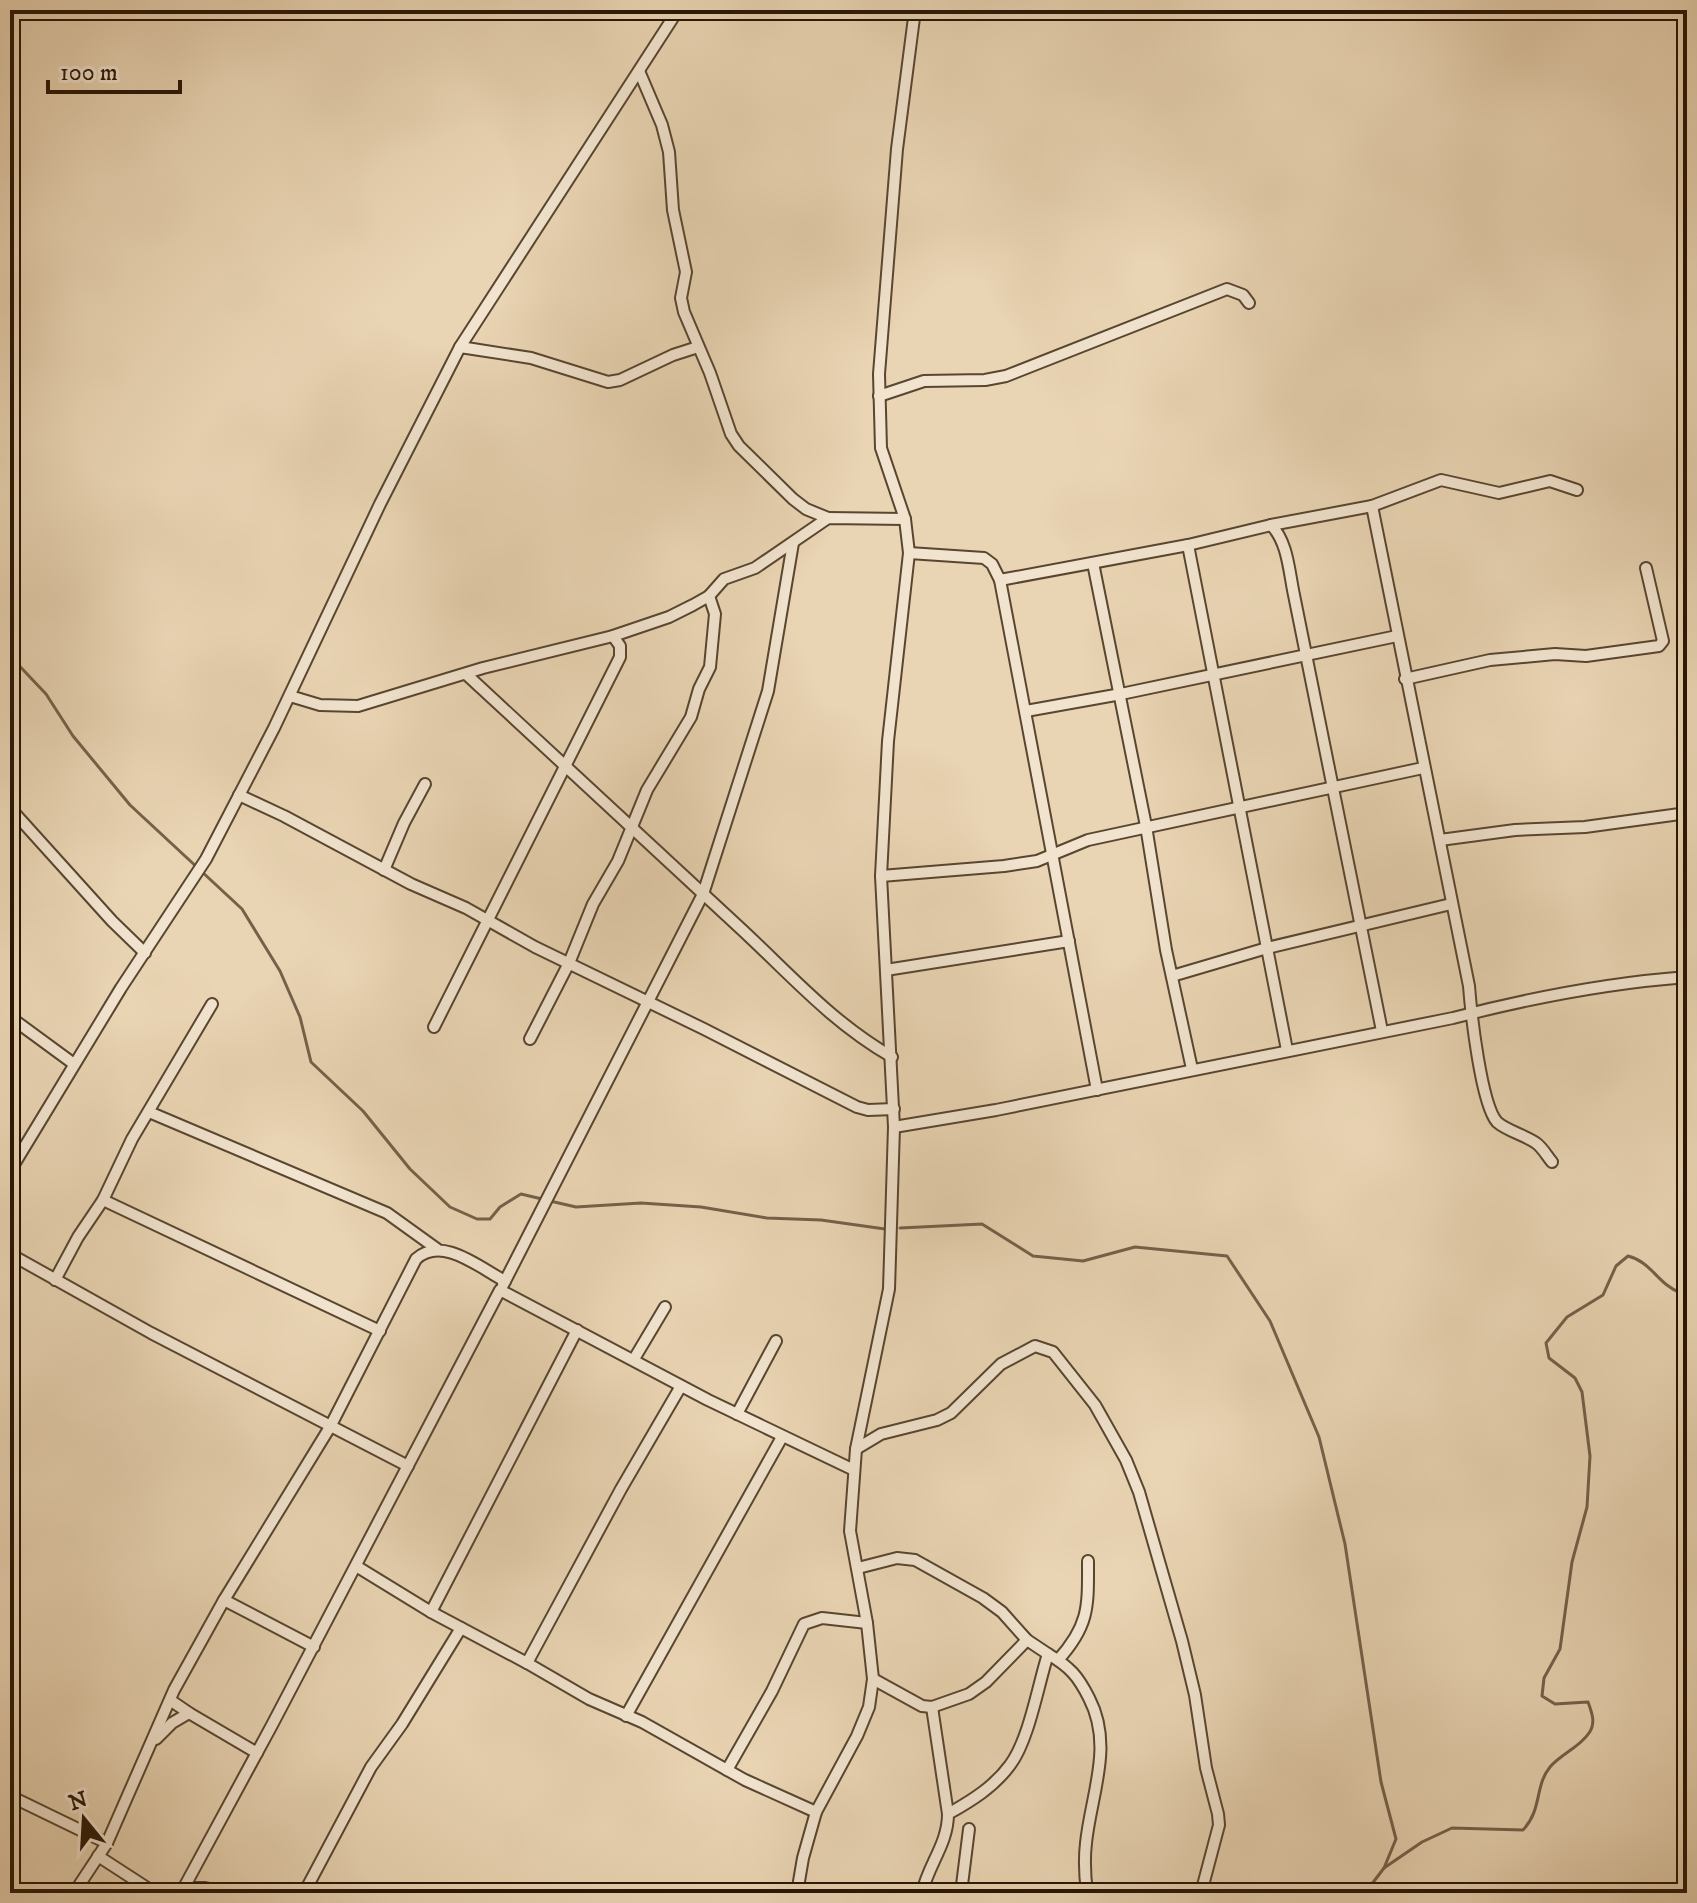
<svg xmlns="http://www.w3.org/2000/svg" width="1697" height="1903" font-family="'IM FELL DW Pica',serif">
<rect width="100%" height="100%" fill="#e9d4b3"/>
<filter id="stains"><feTurbulence type="fractalNoise" baseFrequency=".0025" numOctaves="4"/><feColorMatrix values="0 0 0 0 .2 0 0 0 0 .09 0 0 0 0 .02 0 0 0 .5 -.17"/></filter>
<radialGradient id="worn" r=".72"><stop offset=".6" stop-color="#630" stop-opacity="0"/><stop offset="1" stop-color="#630" stop-opacity=".3"/></radialGradient>
<g fill="none" stroke-linecap="round" stroke-linejoin="round">
<g stroke="#74614a" stroke-width="3">
<polyline points="10,656 46,694 73,736 130,805 242,909 280,971 300,1017 311,1062 363,1111 410,1169 450,1207 477,1219 490,1219 500,1207 521,1194 542,1199"/>
<polyline points="550,1201 576,1207 641,1203 701,1207 767,1218 821,1220 885,1229"/>
<polyline points="900,1228 982,1224 1033,1256 1083,1261 1135,1247 1227,1256 1270,1321 1319,1437 1345,1544 1381,1782 1396,1839 1384,1868"/>
<path d="M1365,1893l19,-25 38,-26 30,-14 71,2c20,-22 11,-43 27,-63 11,-13 30,-20 39,-34 7,-10 3,-20 -1,-31l-33,2 -13,-8 2,-18 16,-29 12,-87 15,-55 3,-51 -8,-64 -7,-14 -26,-20 -3,-15 21,-26 36,-22 13,-29 12,-10c24,6 29,28 53,37l6,-6"/>
</g>
<g stroke="#584630" stroke-width="14">
<g id="minor">
<polyline points="639,71 662,125 669,152 673,210 686,272 681,298 684,312 710,373 731,434 739,446 793,499 806,509 828,518"/>
<polyline points="460,347 531,358 608,382 620,380 673,355 698,347"/>
<polyline points="879,396 924,381 985,380 1006,376 1227,289 1243,295 1249,303"/>
<polyline points="1372,506 1441,480 1499,493 1550,481 1577,490"/>
<path d="M1271,525c17,17 18,47 23,70l88,436"/>
<polyline points="1188,545 1287,1050"/>
<path d="M909,553l75,5 8,6 8,16 188,-35 83,-20 101,-19 97,480c2,26 12,118 28,136 10,9 28,13 39,21 6,4 11,13 16,19"/>
<polyline points="1093,563 1146,826 1166,950 1192,1069"/>
<polyline points="1000,580 1097,1090"/>
<path d="M466,674c91,85 182,169 273,253 51,47 91,94 153,130"/>
<polyline points="1405,679 1490,660 1555,654 1586,656 1659,646 1663,641 1646,568"/>
<polyline points="290,696 320,705 358,706 483,668 613,636 669,617 693,605 709,596 724,579 755,568 828,518 905,519"/>
<polyline points="1026,711 1121,694 1397,636"/>
<polyline points="239,795 284,816 411,884 466,908 535,947 704,1029 857,1107 868,1110 894,1109"/>
<polyline points="10,808 112,921 145,953"/>
<polyline points="1440,840 1515,830 1585,827 1687,813"/>
<polyline points="384,870 404,823 425,784"/>
<polyline points="881,876 1004,866 1037,861 1088,840 1423,768"/>
<polyline points="886,970 1069,941"/>
<polyline points="1172,976 1267,948 1451,904"/>
<polyline points="10,1017 74,1064"/>
<polyline points="434,1027 620,657 620,646 613,636"/>
<polyline points="530,1039 569,963 593,904 618,861 647,790 691,717 699,689 710,667 715,614 709,596"/>
<polyline points="149,1112 387,1213 437,1249"/>
<path d="M894,1127l102,-17 457,-92c77,-20 154,-35 234,-41"/>
<polyline points="10,1171 121,988 206,859 274,728 380,504 460,347 678,10"/>
<polyline points="103,1200 380,1331"/>
<polyline points="10,1254 151,1333 408,1466"/>
<polyline points="55,1280 78,1237 103,1200 132,1139 212,1004"/>
<polyline points="503,1285 703,894 768,691 793,543"/>
<polyline points="634,1359 665,1307"/>
<polyline points="737,1414 776,1341"/>
<polyline points="856,1449 881,1434 937,1420 951,1413 1001,1364 1035,1346 1053,1352 1095,1405 1126,1460 1139,1492 1182,1641 1195,1695 1206,1768 1218,1814 1219,1825 1201,1893"/>
<polyline points="356,1566 431,1612 527,1663 589,1699 642,1722 745,1780 816,1812"/>
<path d="M858,1568l39,-10 18,2 68,38 19,14 25,28 21,14c-10,31 -19,86 -38,111 -16,22 -39,36 -62,49 0,30 -20,51 -26,79"/>
<polyline points="224,1600 314,1647"/>
<polyline points="431,1612 577,1330"/>
<path d="M1048,1654c22,13 30,22 41,44 25,48 2,96 -3,145 -2,17 -1,34 1,50"/>
<path d="M1058,1660c32,-35 30,-55 30,-99"/>
<polyline points="527,1663 621,1489 681,1386"/>
<polyline points="873,1679 922,1706 932,1707 969,1694 986,1682 1027,1640"/>
<polyline points="170,1700 189,1713 257,1753"/>
<polyline points="932,1707 948,1814"/>
<polyline points="626,1716 782,1437"/>
<polyline points="156,1739 172,1723 189,1713"/>
<polyline points="727,1770 772,1691 804,1624 822,1618 867,1623"/>
<polyline points="10,1796 107,1843"/>
<polyline points="98,1856 155,1893"/>
<polyline points="183,1888 205,1888 227,1893"/>
<path d="M74,1893l33,-50 67,-153 50,-90 106,-173 86,-168c26,-24 64,9 89,22"/>
<polyline points="181,1893 272,1725 500,1290 708,1400 854,1470"/>
<polyline points="304,1893 371,1767 402,1724 461,1628"/>
<polyline points="797,1893 803,1858 816,1812 857,1736 869,1707 873,1679 867,1623 850,1531 856,1449 889,1289 894,1127 881,876 888,741 909,553 905,519 881,448 879,374 897,149 915,10"/>
<polyline points="961,1893 969,1829"/>
</g>
</g>
<use href="#minor" stroke="#f1e3ce" stroke-width="10"/>
</g>
<rect width="1697" height="1903" fill="none" stroke="#e9d4b3" stroke-width="40"/>
<rect x="12" y="12" width="1673" height="1879" fill="none" stroke="#281605" stroke-width="4"/>
<rect x="20" y="20" width="1657" height="1863" fill="none" stroke="#281605" stroke-width="2"/>
<g transform="translate(84 1819) rotate(342)" stroke="#f1e3ce" stroke-width="6" paint-order="stroke">
<path d="M0-6L14 30L0 20L-14 30Z" fill="#281605"/>
<text y="-12" font-size="22" font-weight="bold" text-anchor="middle" fill="#281605">N</text>
</g>
<path d="M48 80v12h132v-12" fill="none" stroke="#281605" stroke-width="4"/>
<text x="60" y="80" font-size="24" fill="#281605" stroke="#f1e3ce" stroke-width="6" paint-order="stroke">100 m</text>
<rect width="100%" height="100%" filter="url(#stains)"/>
<rect width="100%" height="100%" fill="url(#worn)"/>
</svg>
